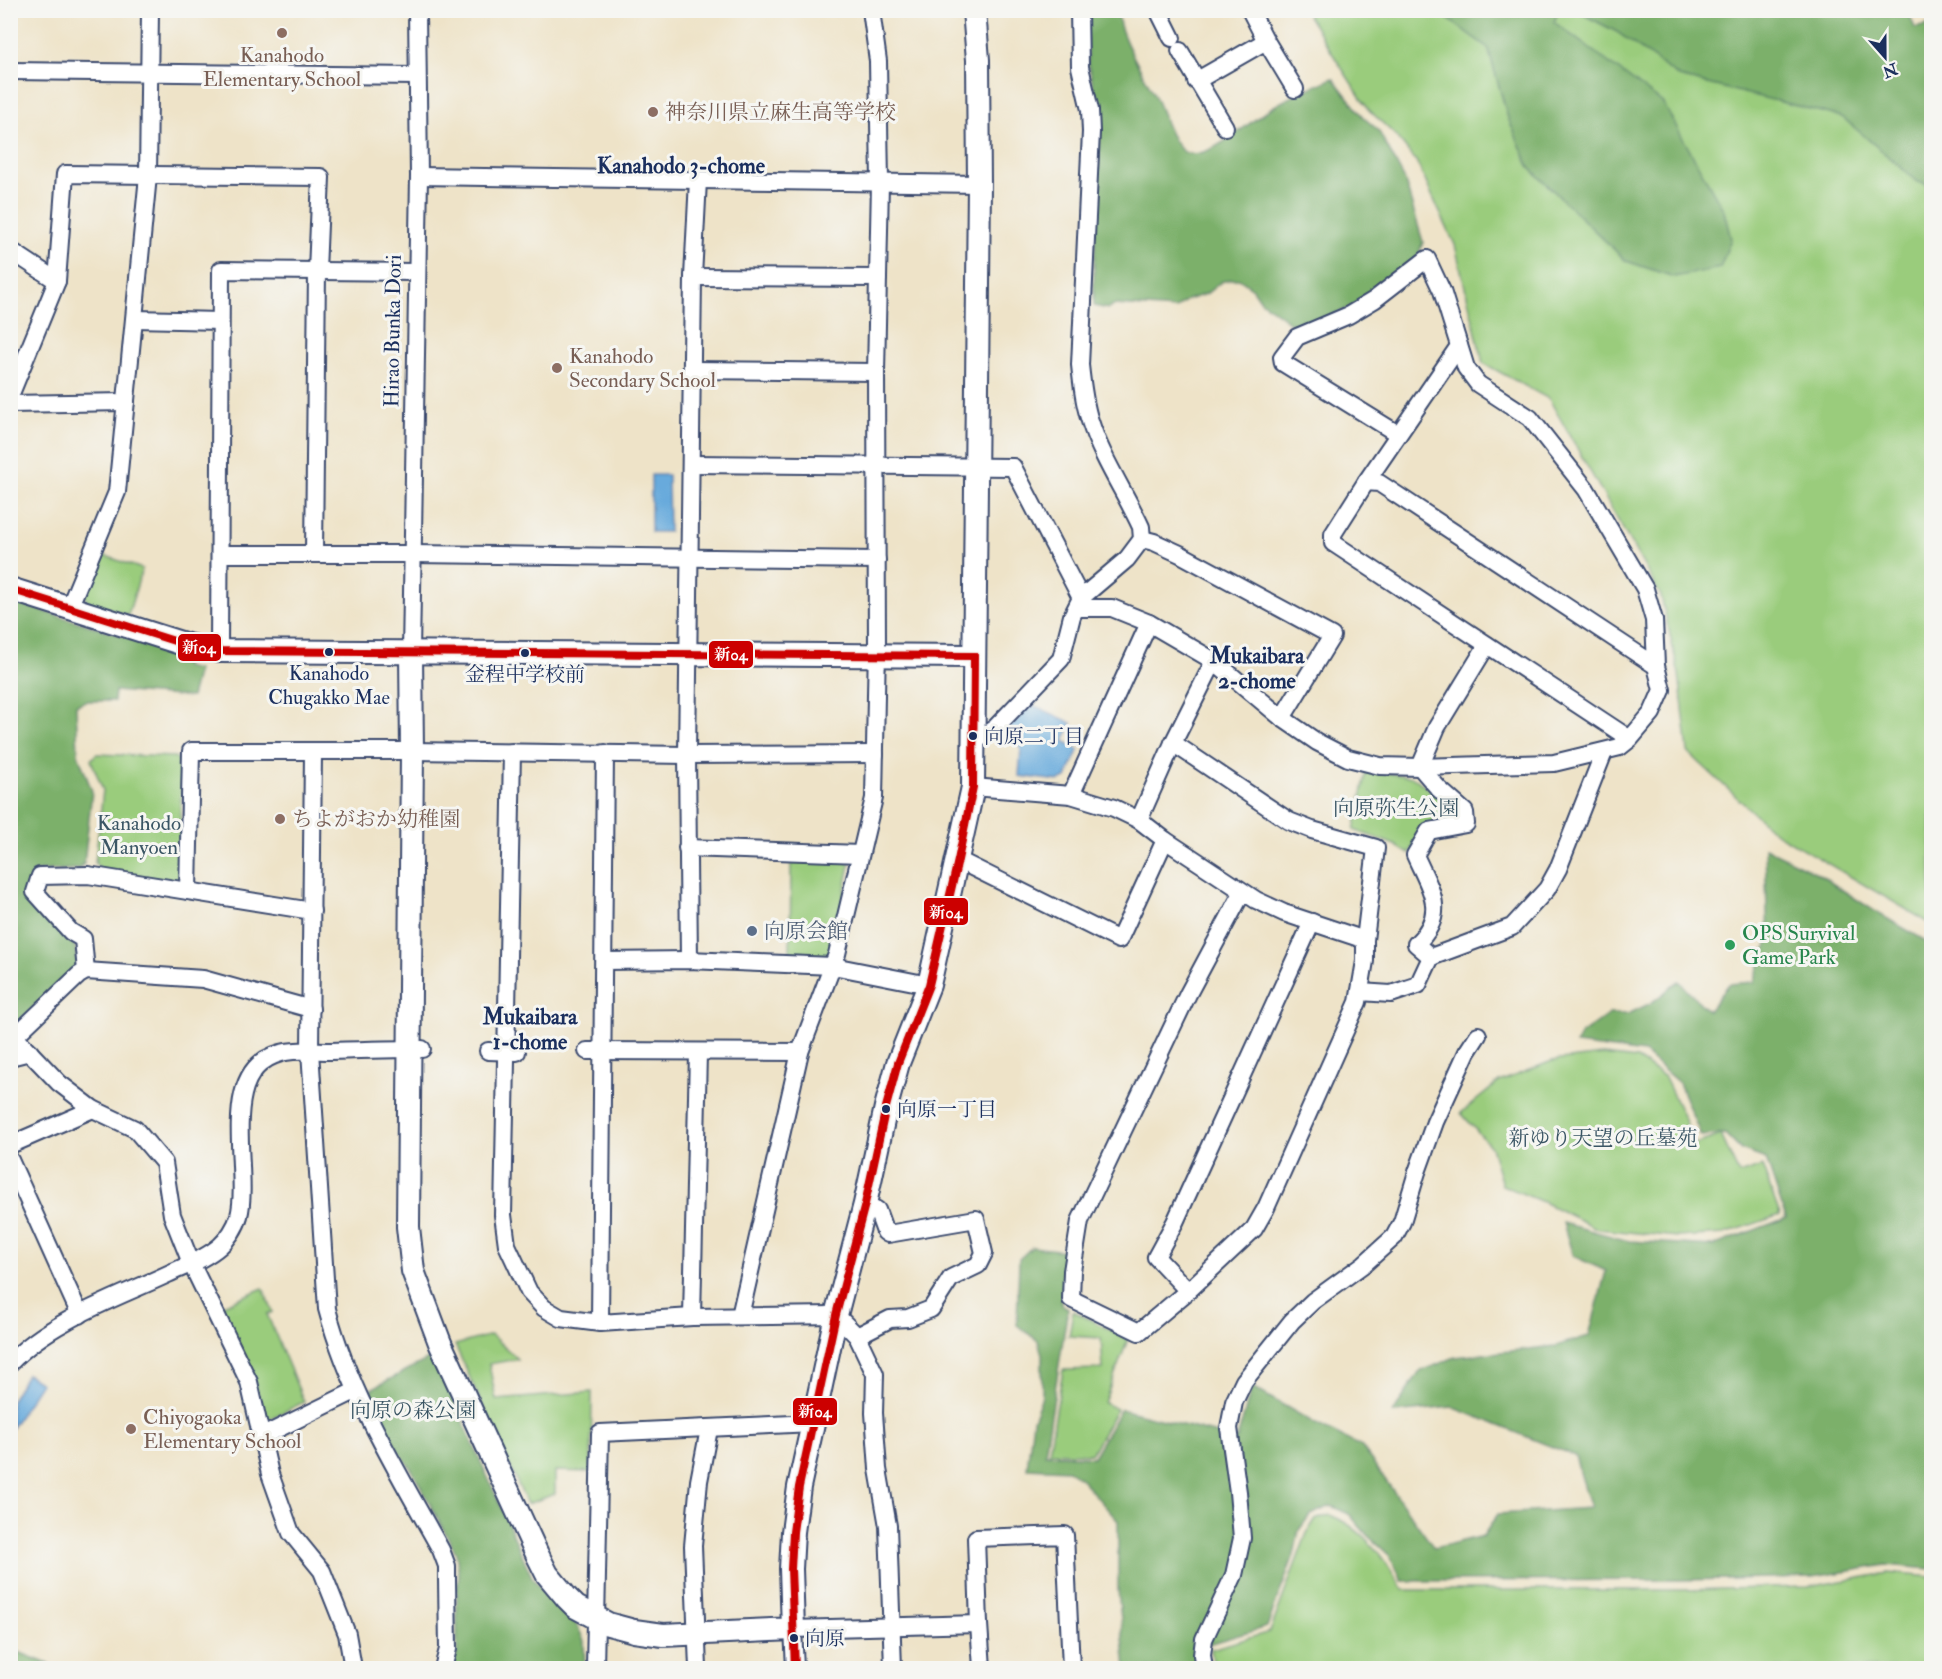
<svg xmlns="http://www.w3.org/2000/svg" width="1942" height="1679" font-family="'IM FELL Double Pica','Noto Serif JP',serif">
<rect width="100%" height="100%" fill="#f6f6f2"/>
<filter id="ink" filterUnits="userSpaceOnUse"><feTurbulence type="fractalNoise" baseFrequency=".0167" numOctaves="2"/><feDisplacementMap in="SourceGraphic" scale="12" xChannelSelector="R" yChannelSelector="G"/><feConvolveMatrix kernelMatrix="1 2 1 2 8 2 1 2 1" color-interpolation-filters="sRGB"/></filter>
<filter id="wash" filterUnits="userSpaceOnUse"><feTurbulence type="fractalNoise" baseFrequency=".008" numOctaves="4" result="noise"/><feDisplacementMap in="SourceGraphic" scale="24" xChannelSelector="R" yChannelSelector="G"/><feGaussianBlur stdDeviation="1.35" result="paint"/><feColorMatrix in="noise" values="0 0 0 0 0 0 0 0 0 0 0 0 0 0 0 0 0 1.4 0 .05"/><feComposite in="paint" operator="in"/></filter>
<g filter="url(#wash)">
<rect width="100%" height="100%" fill="#eee3c8"/>
<g fill="#9acc7b" stroke="#5a7e6c" stroke-width="1.5">
<polygon points="1305,11 1768,11 1931,154 1931,924 1774,832 1688,752 1679,674 1661,596 1549,399 1483,363 1455,245 1416,161 1395,135 1368,109"/>
<polygon points="103,555 142,569 128,615 87,603 85,595"/>
<polygon points="96,754 175,757 181,762 180,876 172,882 101,870 95,863 103,790 91,760"/>
<polygon points="1367,770 1413,777 1457,811 1456,820 1427,823 1409,854 1395,845 1354,830"/>
<polygon points="791,857 844,859 850,865 832,952 819,958 790,957"/>
<polygon points="1603,1055 1637,1059 1664,1076 1685,1120 1693,1145 1721,1135 1739,1174 1762,1166 1780,1215 1724,1234 1678,1237 1598,1229 1543,1202 1502,1185 1491,1147 1461,1113 1499,1082 1552,1061"/>
<polygon points="263,1288 273,1312 267,1314 304,1402 267,1420 250,1371 221,1306"/>
<polygon points="1073,1311 1128,1339 1104,1403 1117,1409 1091,1454 1049,1452 1063,1370 1103,1369 1101,1338 1069,1336"/>
<polygon points="491,1335 518,1359 489,1364 496,1400 592,1392 591,1472 555,1471 555,1494 527,1504 455,1345"/>
<path d="M1330,1515c34,13 56,45 73,75h278l127,-3 80,-14 43,4v91h-717l-3,-19 59,-17 37,-99 8,-13z"/>
</g>
<g fill="#7bb06b" stroke="#4b7064" stroke-width="1.5">
<path d="M1087,11h31c-1,22 25,62 36,83 8,16 16,47 29,57 21,15 71,-33 88,-43 19,-12 41,-21 62,-30l30,39 15,13 26,48 19,64 -6,17 -51,39 -21,12 -42,15 -11,-1 -31,-23 -8,-12 -14,-10h-8l-10,3 -15,12 -19,6 -12,9 -60,-4 -7,4 -14,-3v-40l6,-124 -1,-27 -11,-53z"/>
<polygon points="1437,11 1559,11 1554,22 1663,103 1724,211 1731,239 1720,268 1674,277 1626,261 1530,168 1508,118 1488,48"/>
<polygon points="1576,11 1908,11 1915,28 1931,24 1931,185 1918,182 1842,117 1679,77 1617,32"/>
<polygon points="10,601 186,655 185,667 198,670 191,697 115,691 114,701 85,701 76,705 78,754 92,791 84,864 79,869 36,871 26,890 62,935 75,946 77,967 10,1030"/>
<polygon points="1765,848 1815,872 1876,912 1931,944 1931,1569 1886,1565 1813,1577 1684,1580 1402,1581 1390,1556 1367,1535 1349,1514 1331,1506 1310,1515 1299,1530 1294,1555 1267,1627 1201,1646 1198,1668 1126,1668 1118,1590 1118,1521 1082,1480 1068,1470 1027,1468 1033,1420 1042,1396 1042,1354 1038,1341 1017,1325 1019,1259 1032,1247 1065,1251 1061,1304 1068,1308 1045,1454 1093,1457 1121,1409 1237,1439 1252,1387 1316,1424 1362,1447 1434,1548 1483,1536 1498,1514 1591,1508 1575,1456 1452,1407 1393,1413 1419,1372 1455,1357 1556,1346 1589,1336 1606,1271 1573,1256 1563,1223 1629,1241 1713,1246 1786,1218 1766,1159 1741,1150 1725,1134 1701,1136 1679,1083 1644,1053 1576,1044 1580,1035 1609,1014 1628,1014 1651,1003 1679,981 1708,1011 1729,984 1754,982 1768,941"/>
<polygon points="434,1356 532,1577 544,1593 577,1625 584,1641 585,1668 451,1668 457,1653 457,1590 459,1575 456,1553 412,1470 384,1431 368,1398 371,1389"/>
<polygon points="10,1649 11,1649 58,1668 11,1668"/>
</g>
<g fill="#68aadc" stroke="#426c9d" stroke-width="1.5">
<polygon points="651,475 668,475 669,532 651,532"/>
<polygon points="1031,704 1072,723 1064,741 1079,750 1066,778 1059,781 1019,776 1021,748 1005,732"/>
<polygon points="27,1374 41,1383 11,1429 11,1400"/>
</g>
</g>
<g filter="url(#ink)">
<g fill="none" stroke-linecap="round" stroke-linejoin="round">
<g stroke="#3b4a6e" stroke-width="20">
<g id="street">
<polyline points="1158,10 1172,38"/>
<polyline points="1250,10 1266,41 1295,89"/>
<polyline points="1180,51 1225,127"/>
<polyline points="10,71 416,76"/>
<polyline points="1196,81 1266,41"/>
<polyline points="419,176 979,184"/>
<polyline points="10,250 57,281"/>
<polyline points="693,277 878,278"/>
<polyline points="135,319 220,321"/>
<polyline points="692,370 876,372"/>
<polyline points="10,396 57,281 65,174 321,177 317,271 314,553"/>
<polyline points="10,404 126,402"/>
<polyline points="1398,434 1283,363 1282,357 1297,337 1349,315 1374,300 1427,259 1442,291 1466,368 1478,384 1530,418 1586,489 1645,589 1654,620 1656,666"/>
<polyline points="691,464 1013,467 1081,598"/>
<polyline points="1366,482 1459,346"/>
<polyline points="1142,539 1154,542 1180,554 1332,636 1282,718"/>
<polyline points="220,554 412,554 877,560"/>
<polyline points="69,608 117,492 148,176 150,10"/>
<polyline points="1078,608 1112,608 1149,623 1214,661 1282,718 1317,742 1348,758 1380,766 1420,767 1554,763 1620,747 1630,739 1652,713 1662,690 1656,666 1379,483 1366,482 1333,534 1333,543 1630,739"/>
<polyline points="219,651 221,270 416,272"/>
<polyline points="411,653 419,176 417,10"/>
<path d="M974,742l21,-14 66,-69 11,-43 9,-18 46,-39 15,-20 -1,-12c-16,-35 -39,-68 -51,-106 -6,-18 -8,-37 -10,-56l11,-233 -1,-22 -10,-43 -1,-57"/>
<polyline points="1173,743 1289,821 1312,830 1376,848 1365,940 1365,961 1358,1002 1266,1208 1254,1229 1188,1291 1139,1332 1071,1299 1072,1271 1080,1221 1188,994 1242,893"/>
<path d="M313,752l-3,299 17,258c23,86 71,163 114,241l6,16v14l1,69 -5,19"/>
<polyline points="512,752 503,1215 507,1245 529,1292 544,1308 561,1318 600,1323 692,1317 836,1315 857,1336 875,1374 874,1413 878,1469 888,1526 893,1668"/>
<polyline points="973,787 1071,795 1114,808 1139,820 1165,840 1256,900 1284,913 1365,940"/>
<polyline points="1071,795 1149,623"/>
<polyline points="1139,820 1173,743 1214,661"/>
<polyline points="687,848 860,854"/>
<polyline points="958,860 1119,940 1165,840"/>
<polyline points="188,891 191,751 412,751 687,755 875,754"/>
<path d="M1431,957l-15,-13c33,-31 14,-55 -1,-89l14,-24 37,-7 -1,-12 -26,-23 -19,-22 17,-40 50,-82"/>
<polyline points="689,960 687,755 693,277 698,180"/>
<polyline points="604,961 689,960 833,966 929,985"/>
<polyline points="86,971 83,939 71,932 35,892 40,876 88,875 312,911"/>
<polyline points="1360,992 1391,994 1418,985 1431,957 1512,927 1547,889 1558,869 1604,752"/>
<polyline points="15,1037 59,1083 93,1109 135,1129 164,1163 172,1215 191,1263 249,1382 270,1474 291,1533 322,1571 347,1634 353,1668"/>
<polyline points="10,1041 79,975 86,971 203,979 311,1009"/>
<polyline points="488,1051 517,1052"/>
<polyline points="587,1051 800,1052"/>
<polyline points="10,1057 30,1052"/>
<polyline points="10,1145 93,1109"/>
<polyline points="10,1160 80,1315"/>
<polyline points="1188,1291 1156,1257 1175,1222 1312,922"/>
<polyline points="740,1316 800,1052 837,954 874,798 877,644 876,372 880,183 878,61 871,10"/>
<polyline points="692,1317 698,1053"/>
<polyline points="600,1323 605,753"/>
<polyline points="857,1336 890,1319 908,1318 931,1309 951,1278 978,1265 984,1253 976,1219 888,1234 885,1232 877,1210 865,1204"/>
<path d="M10,1363c39,-42 107,-65 158,-89 17,-8 37,-15 52,-28 8,-7 16,-19 19,-30 12,-47 -24,-146 42,-163 16,-4 34,-2 50,-2 30,-1 61,-2 91,-2"/>
<polyline points="263,1436 355,1391"/>
<polyline points="595,1668 600,1433 813,1423"/>
<polyline points="698,1668 693,1546 699,1481 709,1429"/>
<polyline points="795,1668 793,1629 979,1624"/>
<polyline points="982,1668 979,1624 976,1538 1065,1535 1071,1668"/>
<polyline points="1204,1668 1202,1655 1204,1639 1234,1575 1242,1538 1238,1492 1229,1428 1234,1402 1244,1381 1292,1321 1313,1301 1364,1264 1394,1237 1402,1222 1417,1172 1435,1122 1467,1052 1478,1035"/>
</g>
</g>
<g stroke="#3b4a6e" stroke-width="26">
<g id="secondary">
<polyline points="10,589 187,645 219,651 974,656"/>
<polyline points="411,653 412,751 408,1227 413,1271 440,1343 537,1554 547,1574 567,1598 576,1607 608,1624 634,1631 663,1635 793,1629 791,1569 793,1532 799,1487 813,1423 836,1315 865,1204 886,1107 898,1063 929,985 973,787 979,184 978,60 974,10"/>
</g>
</g>
<use href="#street" stroke="#fff" stroke-width="16"/>
<use href="#secondary" stroke="#fff" stroke-width="22"/>
<g stroke="#f6f6f2" stroke-width="12">
<g id="bus-1">
<polyline points="10,589 187,645 219,651 974,656"/>
<polyline points="795,1668 791,1569 793,1532 799,1487 836,1315 865,1204 886,1107 898,1063 929,985 958,860 973,787 974,656"/>
</g>
</g>
<use href="#bus-1" stroke="#c00" stroke-width="8"/>
</g>
</g>
<g fill="#8d6e63" stroke="#f6f6f2" stroke-width="2">
<circle cx="282" cy="33" r="6"/>
<circle cx="653" cy="112" r="6"/>
<circle cx="557" cy="368" r="6"/>
<circle cx="280" cy="819" r="6"/>
<circle cx="131" cy="1429" r="6"/>
</g>
<g fill="#1b2f5e" stroke="#f6f6f2" stroke-width="2">
<circle cx="329" cy="652" r="5"/>
<circle cx="525" cy="653" r="5"/>
<circle cx="973" cy="736" r="5"/>
<circle cx="886" cy="1109" r="5"/>
<circle cx="794" cy="1638" r="5"/>
</g>
<circle fill="#5c6f8a" stroke="#f6f6f2" stroke-width="2" cx="752" cy="931" r="6"/>
<circle fill="#2e9e5b" stroke="#f6f6f2" stroke-width="2" cx="1730" cy="945" r="6"/>
<g text-anchor="middle" dominant-baseline="central" stroke-width="6" stroke-linejoin="round" paint-order="stroke">
<g font-size="20" fill="#1b2f5e" stroke="#f6f6f2" text-anchor="start">
<text x="329" y="673" text-anchor="middle">Kanahodo<tspan x="329" dy="24">Chugakko Mae</tspan></text>
<text x="525" y="674" text-anchor="middle">金程中学校前</text>
<text x="984" y="736">向原二丁目</text>
<text x="897" y="1109">向原一丁目</text>
<text x="805" y="1638">向原</text>
</g>
<g font-size="21" fill="#785e54" stroke="#f6f6f2" text-anchor="start">
<text x="282" y="55" text-anchor="middle">Kanahodo<tspan x="282" dy="24">Elementary School</tspan></text>
<text x="665" y="112">神奈川県立麻生高等学校</text>
<text x="569" y="356">Kanahodo<tspan x="569" dy="24">Secondary School</tspan></text>
<text x="292" y="819">ちよがおか幼稚園</text>
<text x="143" y="1417">Chiyogaoka<tspan x="143" dy="24">Elementary School</tspan></text>
</g>
<g font-size="21" fill="#1b2f5e" stroke="#f6f6f2">
<text transform="translate(393 331) rotate(-89)">Hirao Bunka Dori</text>
</g>
<g font-size="21" fill="#3b5665" stroke="#f6f6f2">
<text x="1396" y="808">向原弥生公園</text>
<text x="139" y="823">Kanahodo<tspan x="139" dy="24">Manyoen</tspan></text>
<text x="1603" y="1138">新ゆり天望の丘墓苑</text>
<text x="413" y="1410">向原の森公園</text>
</g>
<g font-size="21" fill="#4e5e75" stroke="#f6f6f2" text-anchor="start">
<text x="764" y="931">向原会館</text>
</g>
<g font-size="21" fill="#27864d" stroke="#f6f6f2" text-anchor="start">
<text x="1742" y="933">OPS Survival<tspan x="1742" dy="24">Game Park</tspan></text>
</g>
<g font-size="22" font-weight="bold" fill="#1b2f5e" stroke="#f6f6f2">
<text x="681" y="166">Kanahodo 3-chome</text>
<text x="1257" y="656">Mukaibara<tspan x="1257" dy="25">2-chome</tspan></text>
<text x="530" y="1017">Mukaibara<tspan x="530" dy="25">1-chome</tspan></text>
</g>
</g>
<g stroke="#f6f6f2" stroke-width="2">
<rect x="177" y="633" width="45" height="29" rx="6" fill="#c00"/>
<rect x="708" y="640" width="46" height="29" rx="6" fill="#c00"/>
<rect x="923" y="897" width="46" height="29" rx="6" fill="#c00"/>
<rect x="792" y="1397" width="46" height="29" rx="6" fill="#c00"/>
</g>
<g font-size="16" text-anchor="middle" font-weight="bold" fill="#fff">
<text x="199" y="653">新04</text>
<text x="731" y="660">新04</text>
<text x="946" y="918">新04</text>
<text x="815" y="1417">新04</text>
</g>
<rect width="1942" height="1679" fill="none" stroke="#f6f6f2" stroke-width="36"/>
<g transform="translate(1885 57) rotate(159)" stroke="#f6f6f2" stroke-width="4.5" paint-order="stroke">
<path d="M0-4.5L10 22L0 15L-10 22Z" fill="#1b2f5e"/>
<text y="-9" font-size="16" font-weight="bold" text-anchor="middle" fill="#1b2f5e">N</text>
</g>
</svg>
